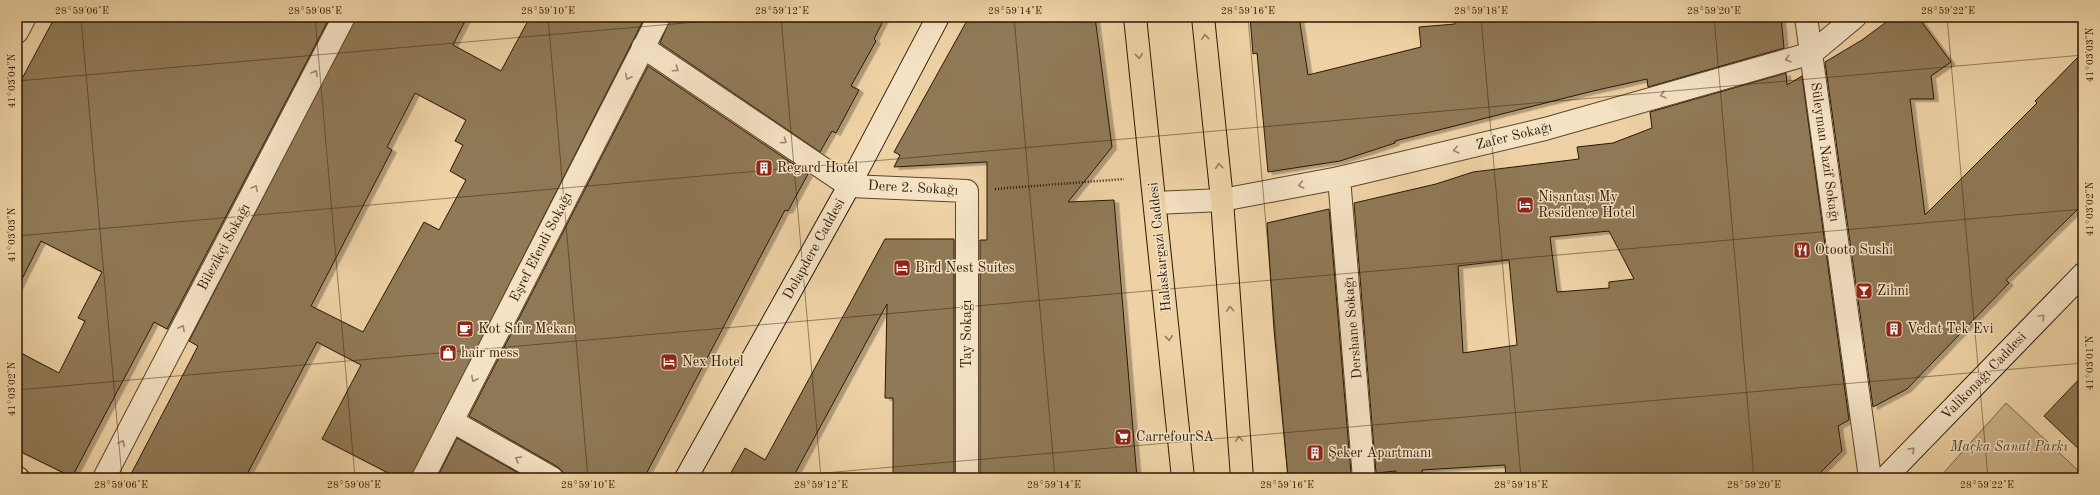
<svg xmlns="http://www.w3.org/2000/svg" width="2100" height="495" font-family="'Old Standard TT',serif">
<defs>
<filter id="shadow"><feDropShadow dx="4.5" dy="2.5" stdDeviation="0" flood-color="#0004"/></filter>
</defs>
<rect width="100%" height="100%" fill="#eed2a5"/>
<filter id="stains"><feTurbulence type="fractalNoise" baseFrequency=".005" numOctaves="4"/><feColorMatrix values="0 0 0 0 .2 0 0 0 0 .09 0 0 0 0 .02 0 0 0 .5 -.17"/></filter>
<radialGradient id="worn" r=".72"><stop offset=".6" stop-color="#630" stop-opacity="0"/><stop offset="1" stop-color="#630" stop-opacity=".3"/></radialGradient>
<polygon fill="#cdb289" stroke="#7c6546" points="2006,403 2083,475 2083,478 1939,478"/>
<g fill="#907957" stroke="#2a1802" fill-rule="evenodd" filter="url(#shadow)">
<polygon points="55,17 330,17 167,329 154,322 72,477 17,450 17,351 59,373 85,321 78,318 102,272 41,241 17,289 17,88"/>
<path d="M356,17h111l-14,28 48,26 29,-54h115l-234,461h-13l-76,-39 39,-74 -44,-23 -72,136h-116l69,-132 -9,-5zM415,93l51,27 -11,21 8,4 -13,26 16,9 -27,50 -15,-8 -61,110 -52,-26 81,-156 -5,-3z"/>
<polygon points="671,17 885,17 874,39 876,41 851,86 859,90 836,133 832,131 820,152 660,43"/>
<polygon points="969,17 1095,17 1112,147 1068,202 1114,200 1137,478 980,478 980,240 987,240 987,162 894,167 900,155 894,152"/>
<polygon points="1250,17 1299,17 1308,75 1421,47 1419,27 1455,24 1454,20 1479,17 1781,17 1784,48 1648,87 1647,79 1593,91 1395,141 1395,143 1340,161 1268,172 1257,53 1253,54"/>
<polygon points="1893,17 1918,17 1951,62 1931,76 1934,99 1910,99 1925,215 2037,103 2035,101 2083,52 2083,204 2006,280 2009,283 1907,389 1873,407 1825,62 1862,40"/>
<polygon points="648,66 808,174 788,211 785,210 644,478 564,478 563,472 558,467 469,416"/>
<path d="M1786,73l1,12 15,-9 47,344 -11,6 4,25 -27,27h-309l-1,-13 -83,5 1,8h-27v-7l-20,2 -22,-270 82,-19 37,-12 106,-13 -2,-12 36,-4 39,-15 -2,-16zM1609,231l25,48 -25,3v6l-52,4 -7,-55zM1509,260l8,85 -54,8 -5,-87z"/>
<polygon points="1329,209 1351,474 1345,474 1345,478 1288,478 1274,330 1267,223"/>
<polygon points="885,239 954,239 954,478 893,478 893,398 885,398 887,304 793,477 795,478 728,478 745,448 765,460"/>
<polygon points="2083,375 2083,453 2044,416"/>
<polygon points="457,438 527,478 437,478"/>
</g>
<g fill="none" stroke-linecap="round" stroke-linejoin="round">
<g stroke="#5b462b" stroke-width="24">
<g id="street">
<polyline points="1806,17 1870,478"/>
<polyline points="17,32 25,17"/>
<polyline points="643,47 849,186 967,191 967,478"/>
<polyline points="1339,178 1364,478"/>
<polyline points="1155,203 1222,200 1339,178 1545,129 1812,53 1855,17"/>
<polyline points="452,421 552,478"/>
<polyline points="104,478 344,17"/>
<polyline points="423,478 659,17"/>
</g>
</g>
<g stroke="#2a1802" stroke-width="24">
<g id="secondary">
<polyline points="17,478 18,478"/>
<polyline points="686,478 849,186 938,17"/>
<polyline points="1885,478 2083,274"/>
</g>
</g>
<g stroke="#2a1802" stroke-width="24">
<g id="primary">
<polyline points="1135,17 1183,478"/>
<polyline points="1203,17 1222,200 1242,478"/>
</g>
</g>
<polyline stroke="#2a1802" stroke-width="2.5" stroke-dasharray="1 2" stroke-linecap="butt" points="995,189 1124,179"/>
<use href="#street" stroke="#f4e2c4" stroke-width="22"/>
<use href="#secondary" stroke="#f4e2c4" stroke-width="22"/>
<use href="#primary" stroke="#eed2a5" stroke-width="22"/>
</g>
<defs><path id="oneway-chevron" d="M-2-3.5L2.5 0L-2 3.5" fill="none" stroke-width="1.6" stroke-linecap="round" stroke-linejoin="round"/></defs>
<g stroke="#967e5c">
<use href="#oneway-chevron" transform="translate(1205 37) rotate(-96)"/>
<use href="#oneway-chevron" transform="translate(1139 56) rotate(84)"/>
<use href="#oneway-chevron" transform="translate(1219 166) rotate(-96)"/>
<use href="#oneway-chevron" transform="translate(1230 309) rotate(-94)"/>
<use href="#oneway-chevron" transform="translate(1169 338) rotate(84)"/>
<use href="#oneway-chevron" transform="translate(1239 439) rotate(-94)"/>
</g>
<g stroke="#99876d">
<use href="#oneway-chevron" transform="translate(1788 59) rotate(164)"/>
<use href="#oneway-chevron" transform="translate(676 69) rotate(34)"/>
<use href="#oneway-chevron" transform="translate(315 73) rotate(-62)"/>
<use href="#oneway-chevron" transform="translate(628 77) rotate(117)"/>
<use href="#oneway-chevron" transform="translate(1663 95) rotate(164)"/>
<use href="#oneway-chevron" transform="translate(784 141) rotate(34)"/>
<use href="#oneway-chevron" transform="translate(1456 150) rotate(167)"/>
<use href="#oneway-chevron" transform="translate(1301 185) rotate(169)"/>
<use href="#oneway-chevron" transform="translate(255 188) rotate(-62)"/>
<use href="#oneway-chevron" transform="translate(2042 317) rotate(-46)"/>
<use href="#oneway-chevron" transform="translate(182 328) rotate(-62)"/>
<use href="#oneway-chevron" transform="translate(474 379) rotate(117)"/>
<use href="#oneway-chevron" transform="translate(122 443) rotate(-62)"/>
<use href="#oneway-chevron" transform="translate(1912 450) rotate(-46)"/>
<use href="#oneway-chevron" transform="translate(518 459) rotate(-150)"/>
</g>
<path fill="none" stroke="#2a1802" stroke-width="1" stroke-opacity="0.45" d="M81,17l41,461M315,17l40,461M548,17l40,461M781,17l40,461M1014,17l41,461M1248,17l40,461M1481,17l40,461M1714,17l40,461M1947,17l41,461M17,81l737,-64M17,236l2066,-181M17,390l2066,-181M767,478l1316,-115"/>
<defs>
<g id="building-square" transform="scale(0.9)"><rect x="-9" y="-9" width="18" height="18" rx="4" fill="#8f2418" stroke="#f4e2c4"/><path d="M-4-6H4V6H1V3H-1V6H-4ZM-2.5-4.3h1.7v1.8h-1.7ZM.8-4.3h1.7v1.8H.8ZM-2.5-1h1.7V.8h-1.7ZM.8-1h1.7V.8H.8Z" fill="#fff"/></g>
<g id="hotel-square" transform="scale(0.9)"><rect x="-9" y="-9" width="18" height="18" rx="4" fill="#8f2418" stroke="#f4e2c4"/><path d="M-6-4.5h1.5V1H6V5H4.5V3h-9V5H-6ZM-4 0a1.8 1.8 0 1 1 3.6 0ZM.5 0V-2.5h3Q6-2.5 6 0Z" fill="#fff"/></g>
<g id="restaurant-square" transform="scale(0.9)"><rect x="-9" y="-9" width="18" height="18" rx="4" fill="#8f2418" stroke="#f4e2c4"/><path d="M-5-6h1v4h1v-4h1v4h1v-4h1v5L-1.5 .5V6h-2V.5L-5-1ZM5-6V6H3V1.5H1.5Q1.5-4 5-6Z" fill="#fff"/></g>
<g id="bar-square" transform="scale(0.9)"><rect x="-9" y="-9" width="18" height="18" rx="4" fill="#8f2418" stroke="#f4e2c4"/><path d="M-6-5H6L.8 .8V4.5H3.5V6h-7V4.5H-.8V.8Z" fill="#fff"/></g>
<g id="cafe-square" transform="scale(0.9)"><rect x="-9" y="-9" width="18" height="18" rx="4" fill="#8f2418" stroke="#f4e2c4"/><path d="M-5.5-4.5H6V0H3Q3 3.5 0 3.5H-2.5Q-5.5 3.5-5.5 0ZM3-3.2v2h1.7v-2ZM-6 4.5H4V6H-6Z" fill="#fff"/></g>
<g id="shop-square" transform="scale(0.9)"><rect x="-9" y="-9" width="18" height="18" rx="4" fill="#8f2418" stroke="#f4e2c4"/><path d="M-5-2.5h2.3a2.7 3.5 0 0 1 5.4 0H5L5.5 6h-11ZM-1.5-2.5h3a1.5 2.3 0 0 0-3 0Z" fill="#fff"/></g>
<g id="supermarket-square" transform="scale(0.9)"><rect x="-9" y="-9" width="18" height="18" rx="4" fill="#8f2418" stroke="#f4e2c4"/><path d="M-6-5.5h2.5l.6 2H6L4.5 2H-2.5L-4.4-4H-6ZM-1.5 3.2a1.3 1.3 0 1 0 .1 0ZM3 3.2a1.3 1.3 0 1 0 .1 0Z" fill="#fff"/></g>
</defs>
<g fill-rule="evenodd">
<use href="#building-square" x="764" y="168"/>
<use href="#hotel-square" x="1525" y="205"/>
<use href="#restaurant-square" x="1802" y="250"/>
<use href="#hotel-square" x="902" y="268"/>
<use href="#bar-square" x="1864" y="291"/>
<use href="#cafe-square" x="465" y="329"/>
<use href="#building-square" x="1894" y="329"/>
<use href="#shop-square" x="448" y="353"/>
<use href="#hotel-square" x="669" y="362"/>
<use href="#supermarket-square" x="1123" y="437"/>
<use href="#building-square" x="1315" y="453"/>
</g>
<g text-anchor="middle" dominant-baseline="central" stroke-width="3" stroke-linejoin="round" paint-order="stroke">
<g font-size="14" fill="#2a1802" stroke="#f4e2c4">
<text transform="translate(1514 136) rotate(-14)">Zafer Sokağı</text>
<text transform="translate(1825 152) rotate(82)">Süleyman Nazif Sokağı</text>
<text transform="translate(913 188) rotate(3)">Dere 2. Sokağı</text>
<text transform="translate(224 247) rotate(-62)">Bilezikçi Sokağı</text>
<text transform="translate(541 247) rotate(-63)">Eşref Efendi Sokağı</text>
<text transform="translate(1160 247) rotate(-96)">Halaskargazi Caddesi</text>
<text transform="translate(814 249) rotate(-61)">Dolapdere Caddesi</text>
<text transform="translate(1353 328) rotate(-95)">Dershane Sokağı</text>
<text transform="translate(967 334) rotate(-90)">Tay Sokağı</text>
<text transform="translate(1984 376) rotate(-46)">Valikonağı Caddesi</text>
</g>
<g font-size="14" fill="#2a1802" stroke="#f4e2c4" text-anchor="start">
<text x="777" y="168">Regard Hotel</text>
<text x="1538" y="197">Nișantașı My<tspan x="1538" dy="16">Residence Hotel</tspan></text>
<text x="1815" y="250">Otooto Sushi</text>
<text x="915" y="268">Bird Nest Suites</text>
<text x="1877" y="291">Zihni</text>
<text x="478" y="329">Kot Sıfır Mekan</text>
<text x="1907" y="329">Vedat Tek Evi</text>
<text x="461" y="353">hair mess</text>
<text x="682" y="362">Nex Hotel</text>
<text x="1136" y="437">CarrefourSA</text>
<text x="1328" y="453">Şeker Apartmanı</text>
</g>
<g font-size="14" font-style="italic" fill="#5b462a" stroke="#f4e2c4">
<text x="2009" y="447">Maçka Sanat Parkı</text>
</g>
</g>
<rect width="2100" height="495" fill="none" stroke="#eed2a5" stroke-width="44"/>
<rect x="22" y="22" width="2056" height="451" fill="none" stroke="#2a1802" stroke-width="1.5"/>
<g font-size="10" text-anchor="middle" fill="#2a1802">
<text x="82" y="14">28°59'06"E</text>
<text x="315" y="14">28°59'08"E</text>
<text x="548" y="14">28°59'10"E</text>
<text x="782" y="14">28°59'12"E</text>
<text x="1015" y="14">28°59'14"E</text>
<text x="1248" y="14">28°59'16"E</text>
<text x="1481" y="14">28°59'18"E</text>
<text x="1714" y="14">28°59'20"E</text>
<text x="1948" y="14">28°59'22"E</text>
<text transform="translate(2089 55) rotate(-90)" y="4">41°03'03"N</text>
<text transform="translate(11 81) rotate(-90)" y="4">41°03'04"N</text>
<text transform="translate(2089 209) rotate(-90)" y="4">41°03'02"N</text>
<text transform="translate(11 235) rotate(-90)" y="4">41°03'03"N</text>
<text transform="translate(2089 363) rotate(-90)" y="4">41°03'01"N</text>
<text transform="translate(11 389) rotate(-90)" y="4">41°03'02"N</text>
<text x="121" y="488">28°59'06"E</text>
<text x="354" y="488">28°59'08"E</text>
<text x="588" y="488">28°59'10"E</text>
<text x="821" y="488">28°59'12"E</text>
<text x="1054" y="488">28°59'14"E</text>
<text x="1287" y="488">28°59'16"E</text>
<text x="1521" y="488">28°59'18"E</text>
<text x="1754" y="488">28°59'20"E</text>
<text x="1987" y="488">28°59'22"E</text>
</g>
<rect width="100%" height="100%" filter="url(#stains)"/>
<rect width="100%" height="100%" fill="url(#worn)"/>
</svg>
